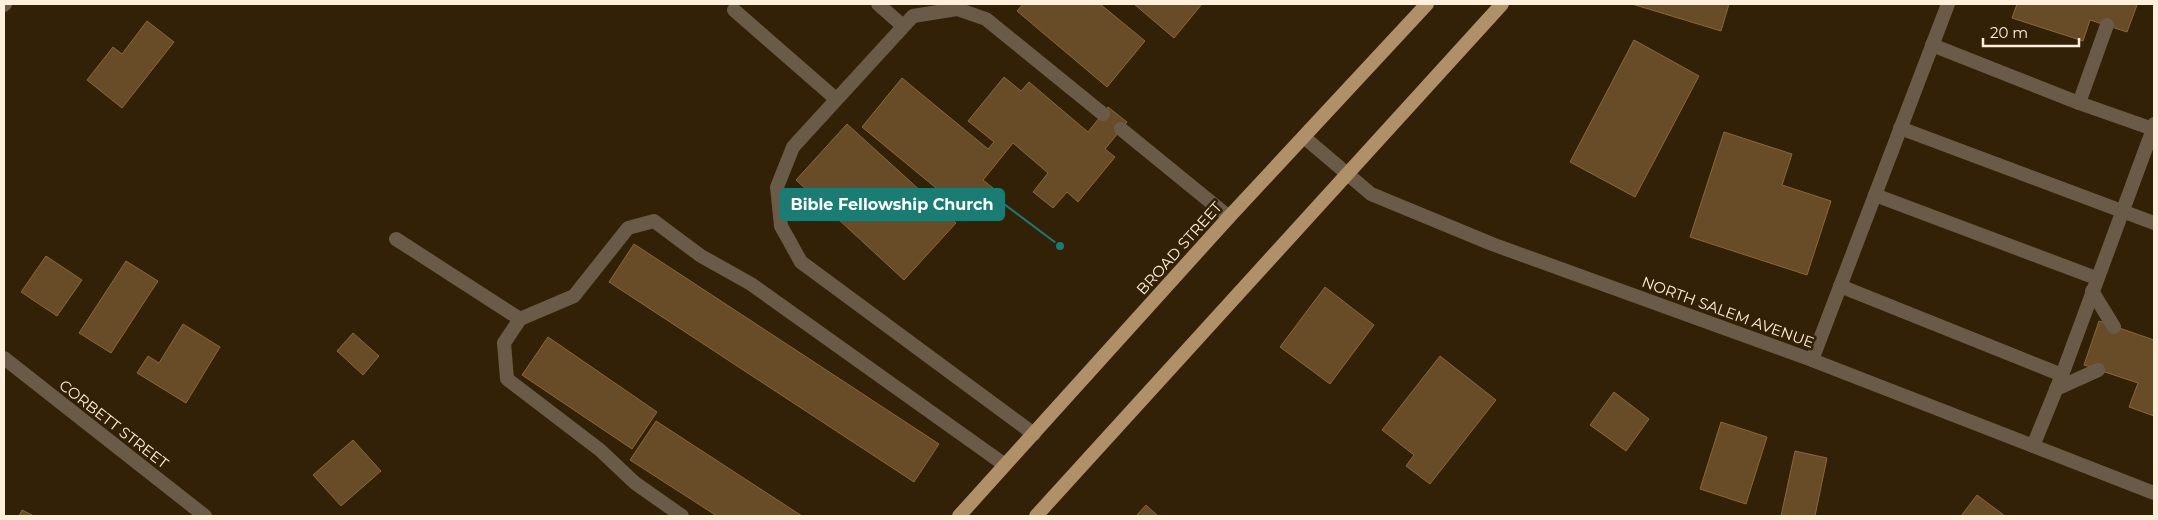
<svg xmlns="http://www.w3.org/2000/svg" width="2158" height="520" font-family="Montserrat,sans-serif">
<rect width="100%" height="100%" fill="#322007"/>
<g fill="#684c28" stroke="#8b6738">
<polygon points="1023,4 1100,4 1145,41 1107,87 1017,11"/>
<polygon points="1134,4 1202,4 1174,38"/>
<polygon points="1632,4 1729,4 1721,31"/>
<polygon points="2017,4 2134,4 2137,5 2127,32 2090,20 2083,41 2012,18"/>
<polygon points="147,21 174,42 122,108 87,80 113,47 122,54"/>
<polygon points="1634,40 1699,76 1635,197 1570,162"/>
<polygon points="1004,77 1021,91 1029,82 1088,132 1108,107 1127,122 1105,149 1115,157 1078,202 1067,192 1053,208 1033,192 1048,173 1013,143 983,180 993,188 970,216 862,127 902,78 988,149 994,142 968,121"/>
<polygon points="847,124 956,223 904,280 796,180"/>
<polygon points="1724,132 1792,154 1782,185 1831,201 1807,275 1690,237"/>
<polygon points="634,244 939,444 914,482 609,282"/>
<polygon points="46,256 82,280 57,316 21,292"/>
<polygon points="126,261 158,281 111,353 79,333"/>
<polygon points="1325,287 1374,325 1330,384 1280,347"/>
<polygon points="2099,321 2154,340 2154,416 2129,407 2138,383 2084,365"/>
<polygon points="183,324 220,347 186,403 137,373 148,356 159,363"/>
<polygon points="353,333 379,356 363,375 337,351"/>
<polygon points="548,337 657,412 632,449 522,375"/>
<polygon points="1440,356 1496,400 1430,484 1406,466 1414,455 1382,430"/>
<polygon points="1614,392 1649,419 1626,451 1590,425"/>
<polygon points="656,421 802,516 717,516 630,460"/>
<polygon points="1721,422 1767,437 1746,504 1700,489"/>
<polygon points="353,440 381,471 341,506 313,475"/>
<polygon points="1795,451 1827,458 1815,516 1781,516"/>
<polygon points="1977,495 2005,516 1961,516"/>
<polygon points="1146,505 1158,516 1136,516"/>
<polygon points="22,510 34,516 19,516"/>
</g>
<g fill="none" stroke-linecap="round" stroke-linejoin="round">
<g stroke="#6a5b48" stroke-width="14">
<polyline points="878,4 903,26"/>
<polyline points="734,10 836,99"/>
<polyline points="2107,25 2079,103 2153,129 2154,124"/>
<polyline points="1932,45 2079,103"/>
<polyline points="1900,128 2154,223"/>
<polyline points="1121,129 1229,217"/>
<polyline points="1875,195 2096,278"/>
<polyline points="396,239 520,319"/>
<polyline points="1840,286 2062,375"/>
<polyline points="2092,291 2114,327"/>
<polyline points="1812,360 1948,4"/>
<polyline points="2056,389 2098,370"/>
<polyline points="1034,434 801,262 781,226 777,187 793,147 913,16 957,9 986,19 1103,114"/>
<polyline points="2033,446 2062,375 2153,129"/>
<polyline points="682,516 635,483 600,450 507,379 504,343 520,319 574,296 628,228 654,221 701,256 751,284 1005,465"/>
</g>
<g stroke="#6a5b48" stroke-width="14">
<polyline points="4,5 5,4"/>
<polyline points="1305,138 1371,194 1492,244 1812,360 2154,493"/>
<polyline points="4,358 205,516"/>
</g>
<g stroke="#b09069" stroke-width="14">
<polyline points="959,516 1229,217 1427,4"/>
<polyline points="1036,516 1502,4"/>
</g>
</g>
<g text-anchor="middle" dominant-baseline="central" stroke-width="5" stroke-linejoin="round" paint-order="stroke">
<g font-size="15" fill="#ffefdb" stroke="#322007">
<text transform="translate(1179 248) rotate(-48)">BROAD STREET</text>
<text transform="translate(1728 312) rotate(20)">NORTH SALEM AVENUE</text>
<text transform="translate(114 424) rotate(38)">CORBETT STREET</text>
</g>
</g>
<path fill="none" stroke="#1b7c73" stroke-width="2" d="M1060 246L1004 204"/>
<circle fill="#1b7c73" stroke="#322007" stroke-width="2" cx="1060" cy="246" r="5"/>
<rect fill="#1b7c73" stroke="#1b7c73" stroke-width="2" x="780" y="189" width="224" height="31" rx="5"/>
<g font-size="16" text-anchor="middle" font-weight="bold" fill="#fff">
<text x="892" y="210">Bible Fellowship Church</text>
</g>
<rect width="2158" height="520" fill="none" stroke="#ffefdb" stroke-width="10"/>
<path d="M1983 38v8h96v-8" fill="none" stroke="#ffefdb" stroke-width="2.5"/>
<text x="1990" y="38" font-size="15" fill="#ffefdb" stroke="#322007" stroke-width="4" paint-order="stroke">20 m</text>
</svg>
